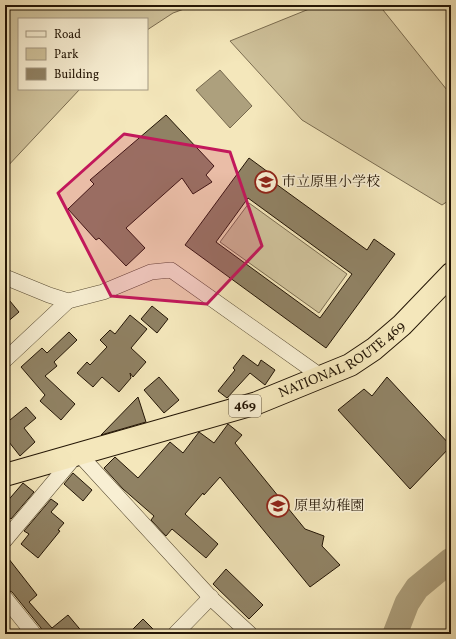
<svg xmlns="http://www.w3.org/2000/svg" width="456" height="639" font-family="Vollkorn,'Noto Serif JP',serif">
<rect width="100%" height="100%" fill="#f4e7bb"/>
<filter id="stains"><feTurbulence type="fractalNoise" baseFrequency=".005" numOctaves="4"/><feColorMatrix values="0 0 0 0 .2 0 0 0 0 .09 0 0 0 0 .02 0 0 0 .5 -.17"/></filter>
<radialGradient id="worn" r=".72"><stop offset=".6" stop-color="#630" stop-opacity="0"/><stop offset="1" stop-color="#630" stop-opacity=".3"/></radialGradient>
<g fill="#d0c39c" stroke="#7a6c50">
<polygon points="5,5 195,5 173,13 147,30 147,19 19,19 19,89 80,89 5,169"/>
<polygon points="319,5 379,5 451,95 451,199 442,205 302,120 230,41"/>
<polygon points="249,203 347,274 319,313 220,242"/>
</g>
<polygon fill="#ada07d" stroke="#76684d" points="220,70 252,106 230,128 196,90"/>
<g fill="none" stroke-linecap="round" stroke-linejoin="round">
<polyline stroke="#ada07d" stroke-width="25" points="395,634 407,603 417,588 451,560"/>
</g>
<g fill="#908264" stroke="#231505" fill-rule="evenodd">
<polygon points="166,115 214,166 206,175 212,182 193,194 182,178 126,228 145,248 126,266 99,238 96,240 68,209 94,184 90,180"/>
<path d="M249,158l19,14 -3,4 102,74 7,-11 21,15 -69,94 -141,-103zM248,198l104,76 -32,44 -104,-76z"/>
<polygon points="5,295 19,312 5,324"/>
<polygon points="152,306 168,319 157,333 141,319"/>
<polygon points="130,315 147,329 131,348 146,362 133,377 130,373 131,378 119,392 102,377 93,387 77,373 87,362 90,365 107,347 100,340 110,330 115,334"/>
<polygon points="69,332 77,340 54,362 57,366 45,376 75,404 61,420 40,401 45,395 21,367 42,348 47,353"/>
<polygon points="243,355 258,366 261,360 275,370 265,385 250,373 227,398 218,391 235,370 233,368"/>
<polygon points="159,377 179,400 164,413 144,390"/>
<polygon points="387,377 451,446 410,489 338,410 364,389 372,396"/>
<polygon points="138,397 146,422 101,435"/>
<polygon points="26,407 36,418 24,428 35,442 20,456 5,437 5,424"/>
<polygon points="228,424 242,435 235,443 305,529 324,536 322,546 340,565 310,587 220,477 204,495 203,493 185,514 218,544 206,558 172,529 166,536 151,520 154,516 123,489 104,468 115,457 138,478 170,442 183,453 199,432 214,443"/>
<polygon points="73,473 92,490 83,501 64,484"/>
<polygon points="23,483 34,492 11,519 5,514 5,504"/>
<polygon points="51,499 58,504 51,512 64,523 58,530 60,531 38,558 21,544 29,534 24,531"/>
<polygon points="5,554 37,595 29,602 52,628 68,615 84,634 43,634 41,628 12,592 5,589"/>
<polygon points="226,569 263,605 249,619 213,584"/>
<polygon points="143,619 158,634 128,634"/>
</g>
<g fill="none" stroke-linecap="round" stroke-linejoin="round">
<g stroke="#574a32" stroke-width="16">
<g id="minor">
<polyline points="5,277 49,295 68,301 103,292 151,272 171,270 322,377"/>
<polyline points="5,360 68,301"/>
<polyline points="5,540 78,453 212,599 250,634"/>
<polyline points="5,598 34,634"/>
<polyline points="175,634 211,597"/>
</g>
</g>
<g stroke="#231505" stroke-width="24">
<g id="trunk">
<path id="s1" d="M5,475l252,-72 93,-38 24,-16 28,-24 49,-51"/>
</g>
</g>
<use href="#minor" stroke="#f8efd3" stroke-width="15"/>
<use href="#trunk" stroke="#f4e7bb" stroke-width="22"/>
</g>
<path fill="#c2185b" fill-opacity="0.2" stroke="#c2185b" stroke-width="3" stroke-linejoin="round" d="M124,134l106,18 32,94 -55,58 -96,-8 -53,-103z"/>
<defs>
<g id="school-ring" transform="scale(1.15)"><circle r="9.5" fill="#f8efd3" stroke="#8f2418" stroke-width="1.5"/><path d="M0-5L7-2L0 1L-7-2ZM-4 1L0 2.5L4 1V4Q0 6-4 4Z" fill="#8f2418"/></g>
</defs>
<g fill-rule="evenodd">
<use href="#school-ring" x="266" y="182"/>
<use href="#school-ring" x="278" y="506"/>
</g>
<g text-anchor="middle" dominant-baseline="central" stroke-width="3.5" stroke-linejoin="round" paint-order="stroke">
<rect fill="#f8efd3" stroke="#635643" stroke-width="1" x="229" y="395" width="32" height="22" rx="3"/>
<g font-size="13" font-weight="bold" fill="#231505">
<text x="245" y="406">469</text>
</g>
<g font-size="14" fill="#231505" stroke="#f8efd3" text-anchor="start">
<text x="282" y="182">市立原里小学校</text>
<text x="294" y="506">原里幼稚園</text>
</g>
<g font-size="14" fill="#231505" stroke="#f8efd3">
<text stroke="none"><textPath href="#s1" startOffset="358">NATIONAL ROUTE 469</textPath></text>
</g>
</g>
<rect width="456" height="639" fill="none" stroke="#f4e7bb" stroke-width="20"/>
<rect x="6" y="6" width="444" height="627" fill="none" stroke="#231505" stroke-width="2"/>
<rect x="10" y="10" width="436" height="619" fill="none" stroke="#231505"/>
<rect x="18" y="18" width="130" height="72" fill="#f8efd3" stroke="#a39881"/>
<rect x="26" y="31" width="20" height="6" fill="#f8efd3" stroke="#a39881"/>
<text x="54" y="38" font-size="12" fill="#231505">Road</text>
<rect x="26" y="48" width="20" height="12" fill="#d0c39c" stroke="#a39881"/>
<text x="54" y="58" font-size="12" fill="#231505">Park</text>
<rect x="26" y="68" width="20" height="12" fill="#908264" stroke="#a39881"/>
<text x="54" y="78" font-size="12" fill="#231505">Building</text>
<rect width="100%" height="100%" filter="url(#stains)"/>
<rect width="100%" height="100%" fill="url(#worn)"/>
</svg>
